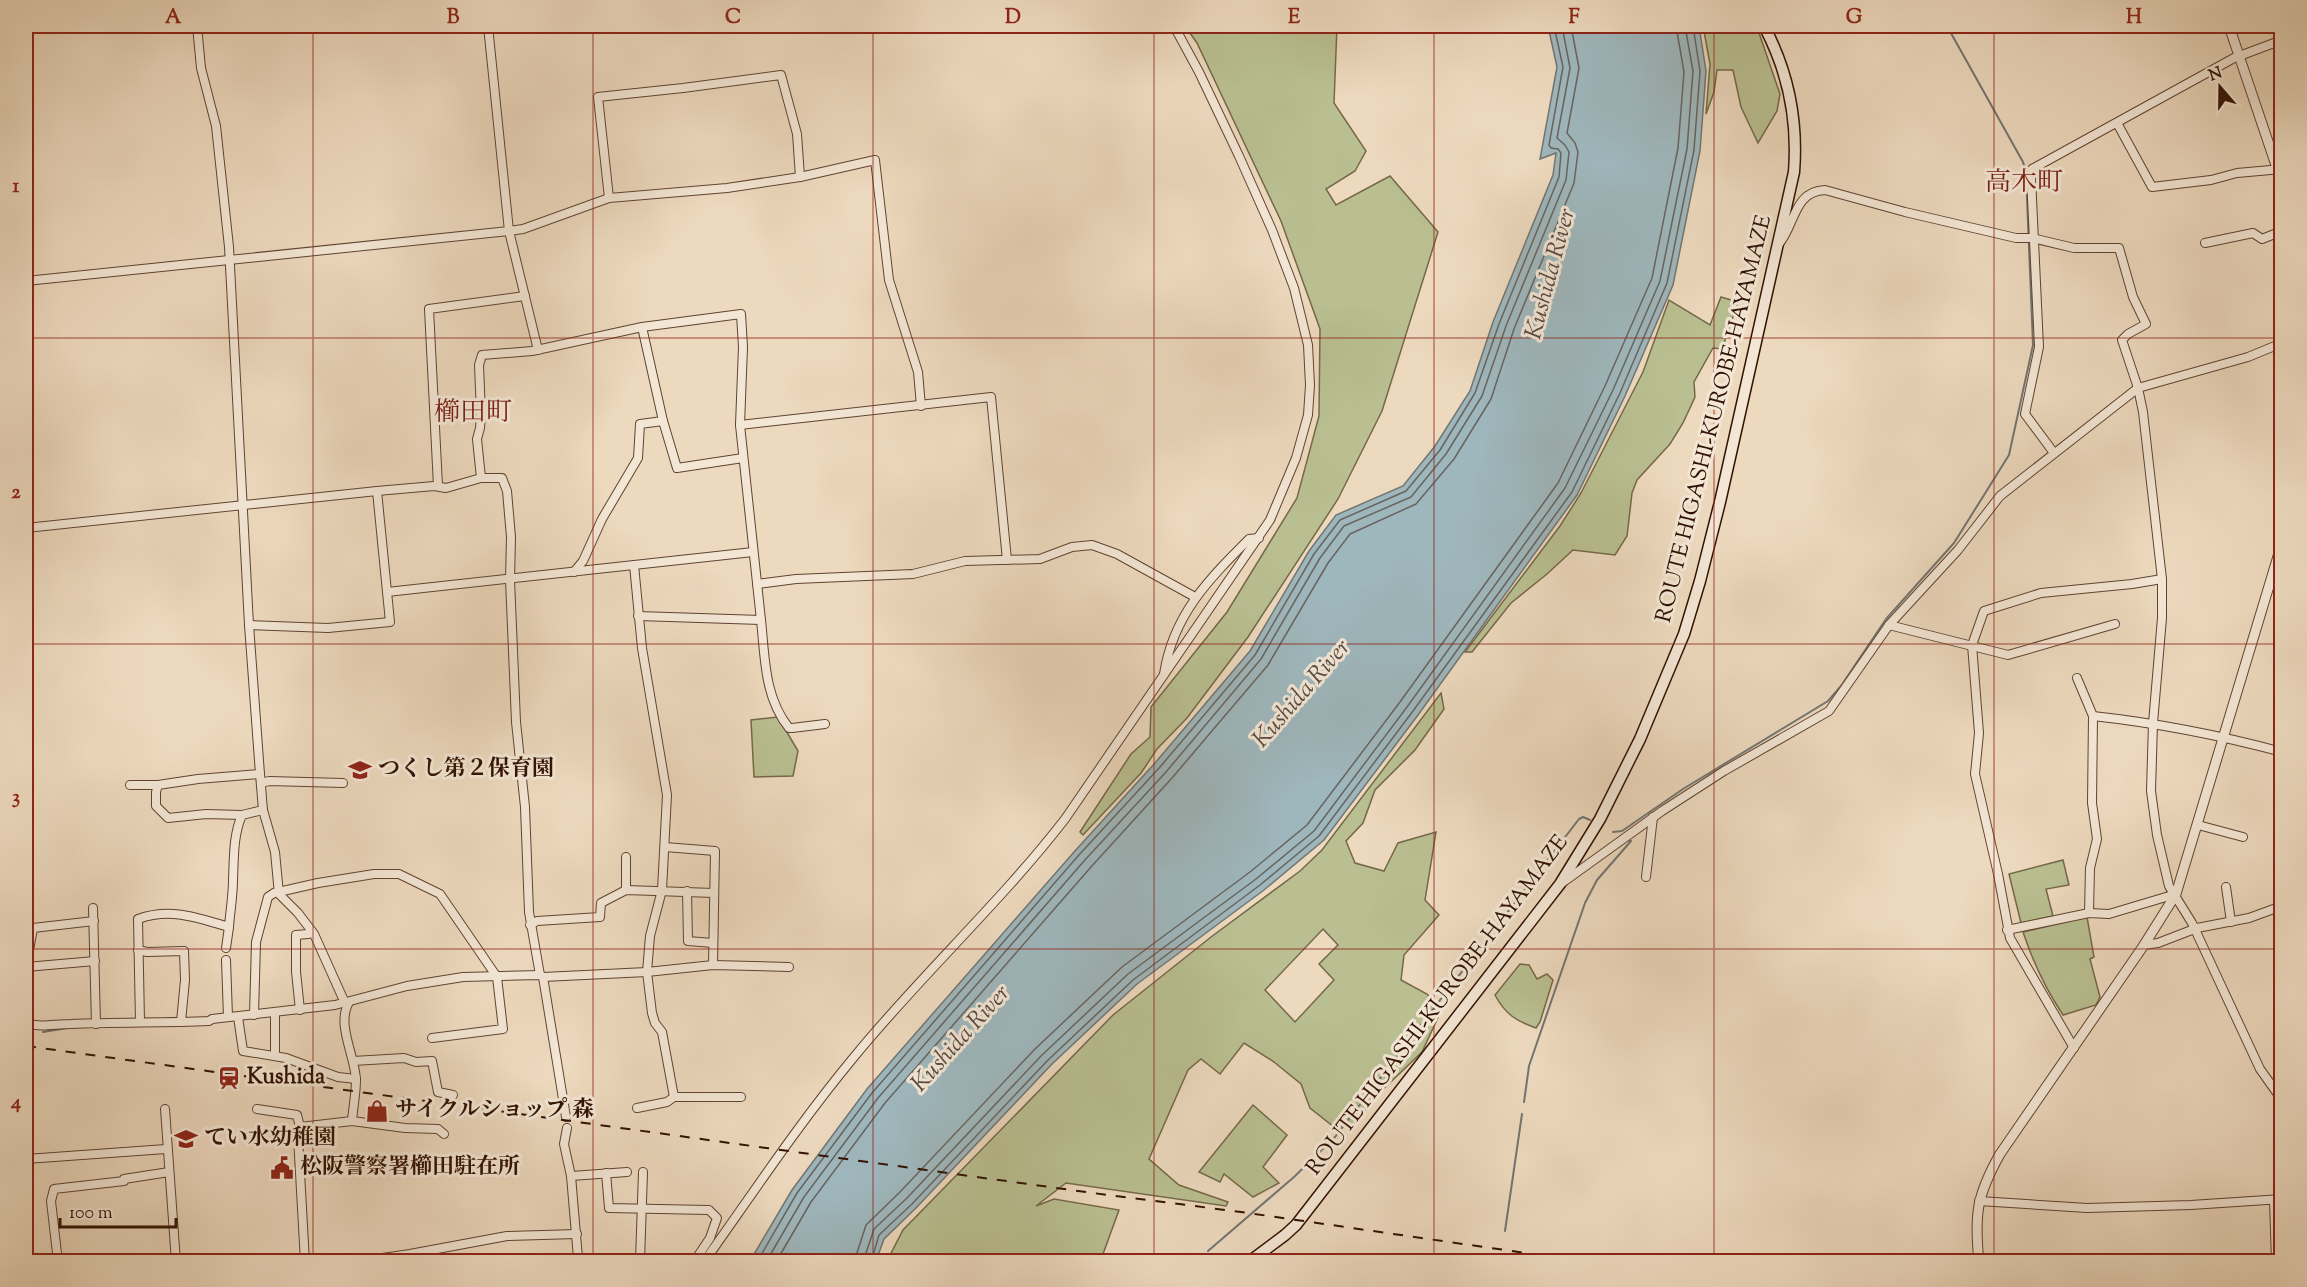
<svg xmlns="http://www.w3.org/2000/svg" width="2307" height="1287" font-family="'Sorts Mill Goudy','Noto Serif JP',serif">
<rect width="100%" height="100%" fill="#edd9be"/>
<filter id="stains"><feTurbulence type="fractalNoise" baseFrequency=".00333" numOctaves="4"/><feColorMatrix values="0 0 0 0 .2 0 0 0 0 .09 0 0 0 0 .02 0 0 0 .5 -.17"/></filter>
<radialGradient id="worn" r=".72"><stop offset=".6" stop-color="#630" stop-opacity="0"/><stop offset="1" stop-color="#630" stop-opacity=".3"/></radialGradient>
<g fill="#b9bf91" stroke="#756849" stroke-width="1.5" fill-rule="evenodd">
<polygon points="1185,26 1337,26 1334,103 1366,151 1355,171 1326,189 1336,205 1390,176 1438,232 1382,411 1338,499 1248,637 1187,718 1157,749 1141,773 1083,835 1080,832 1131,754 1150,737 1151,707 1227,612 1297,498 1319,416 1320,329 1281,221 1197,43"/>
<polygon points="1703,26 1750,26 1758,30 1780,94 1777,111 1758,143 1741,107 1733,70 1717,70 1714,92 1706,114 1710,64"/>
<polygon points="1721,297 1738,302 1722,349 1713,348 1694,382 1695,397 1683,423 1670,444 1637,480 1632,493 1627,536 1615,555 1573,550 1547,574 1511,603 1472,652 1465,652 1560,526 1581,493 1643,372 1669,300 1710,325"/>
<path d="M1441,693l3,16 -29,41 -40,40 -12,33 -17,18 9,22 29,8 14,-28 38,-11 -11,68 14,15 -35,40 -3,25 26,14 15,15 -20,43 -47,45 -23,30h-18l-24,-19 -9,-24 -27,-22 -30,-19 -24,31 -19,-15 -13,11 -39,89 30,26 49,17 -2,4 -160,-23 -30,23 18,-7 65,11 -16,44 29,7h-245l16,-31 210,-215 98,-78 89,-66 22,-21zM1323,929l15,16 -19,19 15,16 -39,42 -30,-32z"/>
<polygon points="778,717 798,751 793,776 754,777 751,720"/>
<polygon points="2063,860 2069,885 2046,889 2053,916 2021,923 2009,874"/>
<path d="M2087,917l7,40 -4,2 10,38 -4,8 -33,10c-18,-27 -30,-53 -40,-83z"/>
<path d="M1520,964l9,1 8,14 10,-5 6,6 -13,42 -4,6c-20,-7 -31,-14 -41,-33z"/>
<polygon points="1253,1105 1287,1135 1263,1167 1279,1183 1253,1197 1224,1174 1220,1182 1199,1172"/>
</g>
<polygon fill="#9eb7bd" stroke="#727572" stroke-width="1.5" points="1548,26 1699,26 1706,71 1700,151 1673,285 1625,396 1577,495 1418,715 1324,840 1264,890 1137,984 1051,1065 916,1208 884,1239 876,1261 750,1261 792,1190 867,1089 1074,852 1155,763 1250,651 1309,551 1336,515 1403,486 1435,446 1470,391 1493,322 1553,175 1556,153 1540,159 1557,67"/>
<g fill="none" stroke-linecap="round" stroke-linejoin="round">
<g stroke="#68645f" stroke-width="1.5">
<polyline points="757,1262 797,1193 872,1093 1078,856 1160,767 1255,655 1314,554 1340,520 1406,491 1440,450 1475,393 1499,324 1559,177 1561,153 1558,149 1551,148 1549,145 1563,67 1554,26"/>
<polyline points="766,1262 804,1197 878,1098 1084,861 1166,772 1261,659 1320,558 1344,526 1411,497 1446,454 1482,396 1506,326 1566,180 1569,152 1565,145 1557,138 1570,68 1562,26"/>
<polyline points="776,1262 811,1202 885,1103 1091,867 1172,778 1268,665 1328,563 1350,534 1416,504 1454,459 1491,399 1514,329 1574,183 1578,152 1575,143 1567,133 1579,68 1571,26"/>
<polyline points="854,1262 866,1225 900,1192 1035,1049 1122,967 1250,872 1307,825 1400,702 1558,483 1605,386 1652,278 1678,148 1684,72 1676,26"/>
<polyline points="863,1262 874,1229 907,1198 1041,1056 1128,974 1256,879 1314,831 1407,707 1565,488 1613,390 1660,281 1687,149 1693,71 1685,26"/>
<polyline points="871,1262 879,1235 912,1204 1047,1061 1133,980 1260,885 1319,836 1413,711 1572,492 1620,393 1667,283 1694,150 1700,71 1693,26"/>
</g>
<g stroke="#727572" stroke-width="2">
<polyline points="1613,832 1622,831 1683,789 1828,701 1841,686 1886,619 1954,543 2009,455 2033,345 2026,173 2023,162 1947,26"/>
<polyline points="43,1032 67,1028"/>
<polyline points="1524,1102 1529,1066 1585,903 1597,880 1631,841 1628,840"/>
<polyline points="1505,1231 1522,1114"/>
<polyline points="1208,1251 1294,1177 1335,1137 1579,819 1583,817 1590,820"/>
</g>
<g stroke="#604330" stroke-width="10">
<g id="minor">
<polyline points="197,26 201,68 216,126 229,247 249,625 260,774 263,810 275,852 279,894 298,913 314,934 345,1003"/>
<polyline points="488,26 509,231 538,350"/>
<polyline points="2117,123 2152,187 2211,180 2237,173 2282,169"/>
<polyline points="609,198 598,97 683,88 781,75 797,134 800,177"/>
<polyline points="2205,243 2253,233 2262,239 2282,231"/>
<path d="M1778,245c17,-18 15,-54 47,-55l80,22 111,26h16l42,10h45l14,49 13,27 -18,10 -6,6 16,48 5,24 19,167v39l-9,105 -2,68 6,44 12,51 23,37 68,146 22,31"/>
<polyline points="26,281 509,231 523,229 609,198 727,188 800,177 875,160 889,280 918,372 921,406"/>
<polyline points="642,327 663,421 677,468 743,458"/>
<polyline points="740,425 991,397 1007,560"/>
<polyline points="2054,453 2025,414 2039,347 2031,177 2032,169 2234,58 2282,40"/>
<polyline points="481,478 477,439 480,428 481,414 479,365 482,355 532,351 642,327 741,314 743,347 740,425 761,620 638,616"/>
<polyline points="438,486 429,309 525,296"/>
<polyline points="26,528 377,491 434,486 446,488 481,478 502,478 507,491 511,537 510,580 516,722 525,807 529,912 540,975"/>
<polyline points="634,565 642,648 667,795 662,890 650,936 647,972 652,1013 655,1023 662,1032 674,1097"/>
<polyline points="574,572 583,561 602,519 638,458 640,424 663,421"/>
<polyline points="757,584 796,579 913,574 965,561 1040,559 1072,547 1092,545 1117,554 1195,597"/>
<polyline points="387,592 753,552"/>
<path d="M761,620c4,37 3,77 28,108h3l33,-4"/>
<polyline points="249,625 328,628 390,622 377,491"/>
<polyline points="1889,625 2008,655 2115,624"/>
<path d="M1164,674c9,-59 45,-95 85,-135l10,-1"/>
<polyline points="2077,678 2093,716 2092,803 2097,839 2090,868 2089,913"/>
<path d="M2093,716c64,7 126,19 189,36"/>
<polyline points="261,783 269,781 343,783"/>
<polyline points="130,785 158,785"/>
<polyline points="242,815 206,814 168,818 156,806 156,792 158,785 198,779 260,774"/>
<polyline points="2198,825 2243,837"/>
<polyline points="665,847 715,851 713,965"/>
<polyline points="1646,877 1653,817"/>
<polyline points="1562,883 1662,811 1724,771 1829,711 1889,625 1958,550 2000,496 2138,388 2248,357 2282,343"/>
<polyline points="2226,887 2231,922"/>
<polyline points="626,890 626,857"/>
<polyline points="687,891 688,941 713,943"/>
<polyline points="93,908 96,1024"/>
<polyline points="530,925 537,921 600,917 601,903 626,890 714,893"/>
<polyline points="2007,930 2089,913 2109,914 2176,894"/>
<polyline points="2144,945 2158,943 2197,928 2249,918 2282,906"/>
<polyline points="226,948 229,927"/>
<polyline points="138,950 147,952 184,951 185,980 181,1022"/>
<polyline points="226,960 228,1017"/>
<polyline points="26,967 33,928 94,921"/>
<polyline points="26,967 95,961"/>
<polyline points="543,977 566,1117"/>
<path d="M349,1002c-13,23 6,53 7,78 0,13 -3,28 -4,41"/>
<polyline points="300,1010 296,972 296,935 308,934"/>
<polyline points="275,1013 275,1056"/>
<polyline points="254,1015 256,942 268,897 274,893 318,883 374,874 399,874 440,894 497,977 503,1029 432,1038"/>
<polyline points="238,1017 243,1051 286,1058 338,1077 356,1079"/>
<path d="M140,1022l-2,-103c33,-12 60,-1 91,8 1,-15 4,-31 4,-47 1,-21 0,-45 9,-65l21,-5"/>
<path d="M26,1023c15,5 28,1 45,1 46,-2 92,-1 138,-3l3,-2 123,-14 72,-19 56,-9 77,-2 3,2 104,-5 66,-7 76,2"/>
<polyline points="2074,1048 2010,938 1998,874 1975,774 1979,733 1972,645 1984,611 2041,593 2132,584 2162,579"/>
<polyline points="353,1061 404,1058 416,1062 432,1061 438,1092 453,1095"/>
<polyline points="637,1108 667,1102 674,1097 741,1097"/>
<polyline points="165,1109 176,1262"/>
<polyline points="257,1109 297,1115 300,1127 298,1137 305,1262"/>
<polyline points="300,1127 352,1121 405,1128 438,1129 444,1134"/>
<polyline points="567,1128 564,1144 571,1176 578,1258 594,1259 598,1262"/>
<polyline points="26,1159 166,1149"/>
<polyline points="606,1173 609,1208 709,1210 717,1218 710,1238 694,1262"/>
<polyline points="571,1176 627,1172"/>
<polyline points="2274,1200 2276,1262"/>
<polyline points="1979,1201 2087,1208 2191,1205 2282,1199"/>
<polyline points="640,1261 643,1172"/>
<polyline points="58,1262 51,1201 54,1189 124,1181 124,1179 169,1172"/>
<polyline points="355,1262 410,1254 507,1236 577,1234"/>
<polyline points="636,1262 652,1262"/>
<path d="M704,1262c49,-69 96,-140 150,-205 67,-82 146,-154 211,-238l205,-299 26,-62 12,-43 2,-30 -2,-40 -14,-57 -22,-58 -33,-74 -40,-84 -25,-46"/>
</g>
</g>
<g stroke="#604330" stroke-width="11">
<g id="tertiary">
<polyline points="2229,26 2282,183"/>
<path d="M1979,1262c-5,-48 -2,-67 21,-108l144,-209 32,-51 106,-351"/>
</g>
</g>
<g stroke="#311101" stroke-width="13">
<path id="secondary" d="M1249,1262l36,-27 11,-10 264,-341 40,-65 40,-80 44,-105 16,-53 20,-79 74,-330c4,-51 -6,-101 -30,-146"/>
</g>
<use href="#minor" stroke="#f3e6d5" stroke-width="8"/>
<use href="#tertiary" stroke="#f3e6d5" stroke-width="9"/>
<use href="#secondary" stroke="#f3e6d5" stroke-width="10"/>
<polyline stroke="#311101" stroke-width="2" stroke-dasharray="10 10" stroke-linecap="butt" points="26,1046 1093,1193 1241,1212 1588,1262"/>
</g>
<path fill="none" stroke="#8f2418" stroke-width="1.5" stroke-opacity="0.55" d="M313,26v1236M593,26v1236M873,26v1236M1154,26v1236M1434,26v1236M1714,26v1236M1994,26v1236M26,338h2256M26,644h2256M26,949h2256"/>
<defs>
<g id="school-bare" transform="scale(1.8)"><path d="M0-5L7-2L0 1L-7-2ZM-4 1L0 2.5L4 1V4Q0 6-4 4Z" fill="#8f2418" stroke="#f3e6d5" stroke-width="2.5" paint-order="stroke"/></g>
<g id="station-bare" transform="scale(1.8)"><path d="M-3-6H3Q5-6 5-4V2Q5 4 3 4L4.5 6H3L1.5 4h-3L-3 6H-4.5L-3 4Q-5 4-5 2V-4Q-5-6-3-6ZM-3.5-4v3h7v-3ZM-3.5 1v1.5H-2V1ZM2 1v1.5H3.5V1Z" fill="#8f2418" stroke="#f3e6d5" stroke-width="2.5" paint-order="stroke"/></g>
<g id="shop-bare" transform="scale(1.8)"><path d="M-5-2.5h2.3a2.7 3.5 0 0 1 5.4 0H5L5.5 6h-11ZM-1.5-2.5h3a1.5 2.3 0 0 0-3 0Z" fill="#8f2418" stroke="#f3e6d5" stroke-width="2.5" paint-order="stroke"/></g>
<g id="civic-bare" transform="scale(1.8)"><path d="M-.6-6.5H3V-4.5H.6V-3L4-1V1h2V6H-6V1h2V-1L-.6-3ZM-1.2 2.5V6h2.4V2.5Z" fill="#8f2418" stroke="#f3e6d5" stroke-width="2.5" paint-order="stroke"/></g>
</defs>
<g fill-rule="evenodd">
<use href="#school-bare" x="360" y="770"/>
<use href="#station-bare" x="229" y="1078"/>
<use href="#shop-bare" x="377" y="1111"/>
<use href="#school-bare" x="186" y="1139"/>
<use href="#civic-bare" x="282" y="1168"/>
</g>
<g text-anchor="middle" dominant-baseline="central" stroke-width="6" stroke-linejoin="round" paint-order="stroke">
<g font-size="22" fill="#311101" stroke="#f3e6d5">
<text transform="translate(1715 419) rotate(-76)">ROUTE HIGASHI-KUROBE-HAYAMAZE</text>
<text transform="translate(1438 1006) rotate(-53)">ROUTE HIGASHI-KUROBE-HAYAMAZE</text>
</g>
<g font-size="22" font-weight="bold" fill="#311101" stroke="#f3e6d5" text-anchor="start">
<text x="378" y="770">つくし第２保育園</text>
<text x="247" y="1078">Kushida</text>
<text x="395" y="1111">サイクルショップ 森</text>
<text x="204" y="1139">てい水幼稚園</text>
<text x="300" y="1168">松阪警察署櫛田駐在所</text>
</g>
<g font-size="24" font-style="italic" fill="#574b43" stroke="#f3e6d5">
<text transform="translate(1551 274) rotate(-75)">Kushida River</text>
<text transform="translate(1302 694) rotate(-49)">Kushida River</text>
<text transform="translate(961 1039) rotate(-48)">Kushida River</text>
</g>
<g font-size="26" fill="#7a1f14" stroke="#f3e6d5">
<text x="2024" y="183">高木町</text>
<text x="473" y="413">櫛田町</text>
</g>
</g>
<rect width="2307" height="1287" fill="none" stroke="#edd9be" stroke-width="66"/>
<g transform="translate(2220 87) rotate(340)" stroke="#f3e6d5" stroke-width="4.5" paint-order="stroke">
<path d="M0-4.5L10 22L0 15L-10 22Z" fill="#311101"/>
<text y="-9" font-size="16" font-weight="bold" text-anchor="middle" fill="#311101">N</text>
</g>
<path d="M60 1218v9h116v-9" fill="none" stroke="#311101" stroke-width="3"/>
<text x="69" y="1218" font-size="18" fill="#311101" stroke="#f3e6d5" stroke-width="4.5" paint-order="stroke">100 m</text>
<rect x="33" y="33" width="2241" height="1221" fill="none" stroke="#8f2418" stroke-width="2"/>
<g font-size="20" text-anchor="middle" font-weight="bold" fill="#8f2418">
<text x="173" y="23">A</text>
<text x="453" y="23">B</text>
<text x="733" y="23">C</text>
<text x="1013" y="23">D</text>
<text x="1294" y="23">E</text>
<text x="1574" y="23">F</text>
<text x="1854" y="23">G</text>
<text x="2134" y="23">H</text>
<text x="16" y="192">1</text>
<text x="16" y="498">2</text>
<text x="16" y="803">3</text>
<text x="16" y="1108">4</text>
</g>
<rect width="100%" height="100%" filter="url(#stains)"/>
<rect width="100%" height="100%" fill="url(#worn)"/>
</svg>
